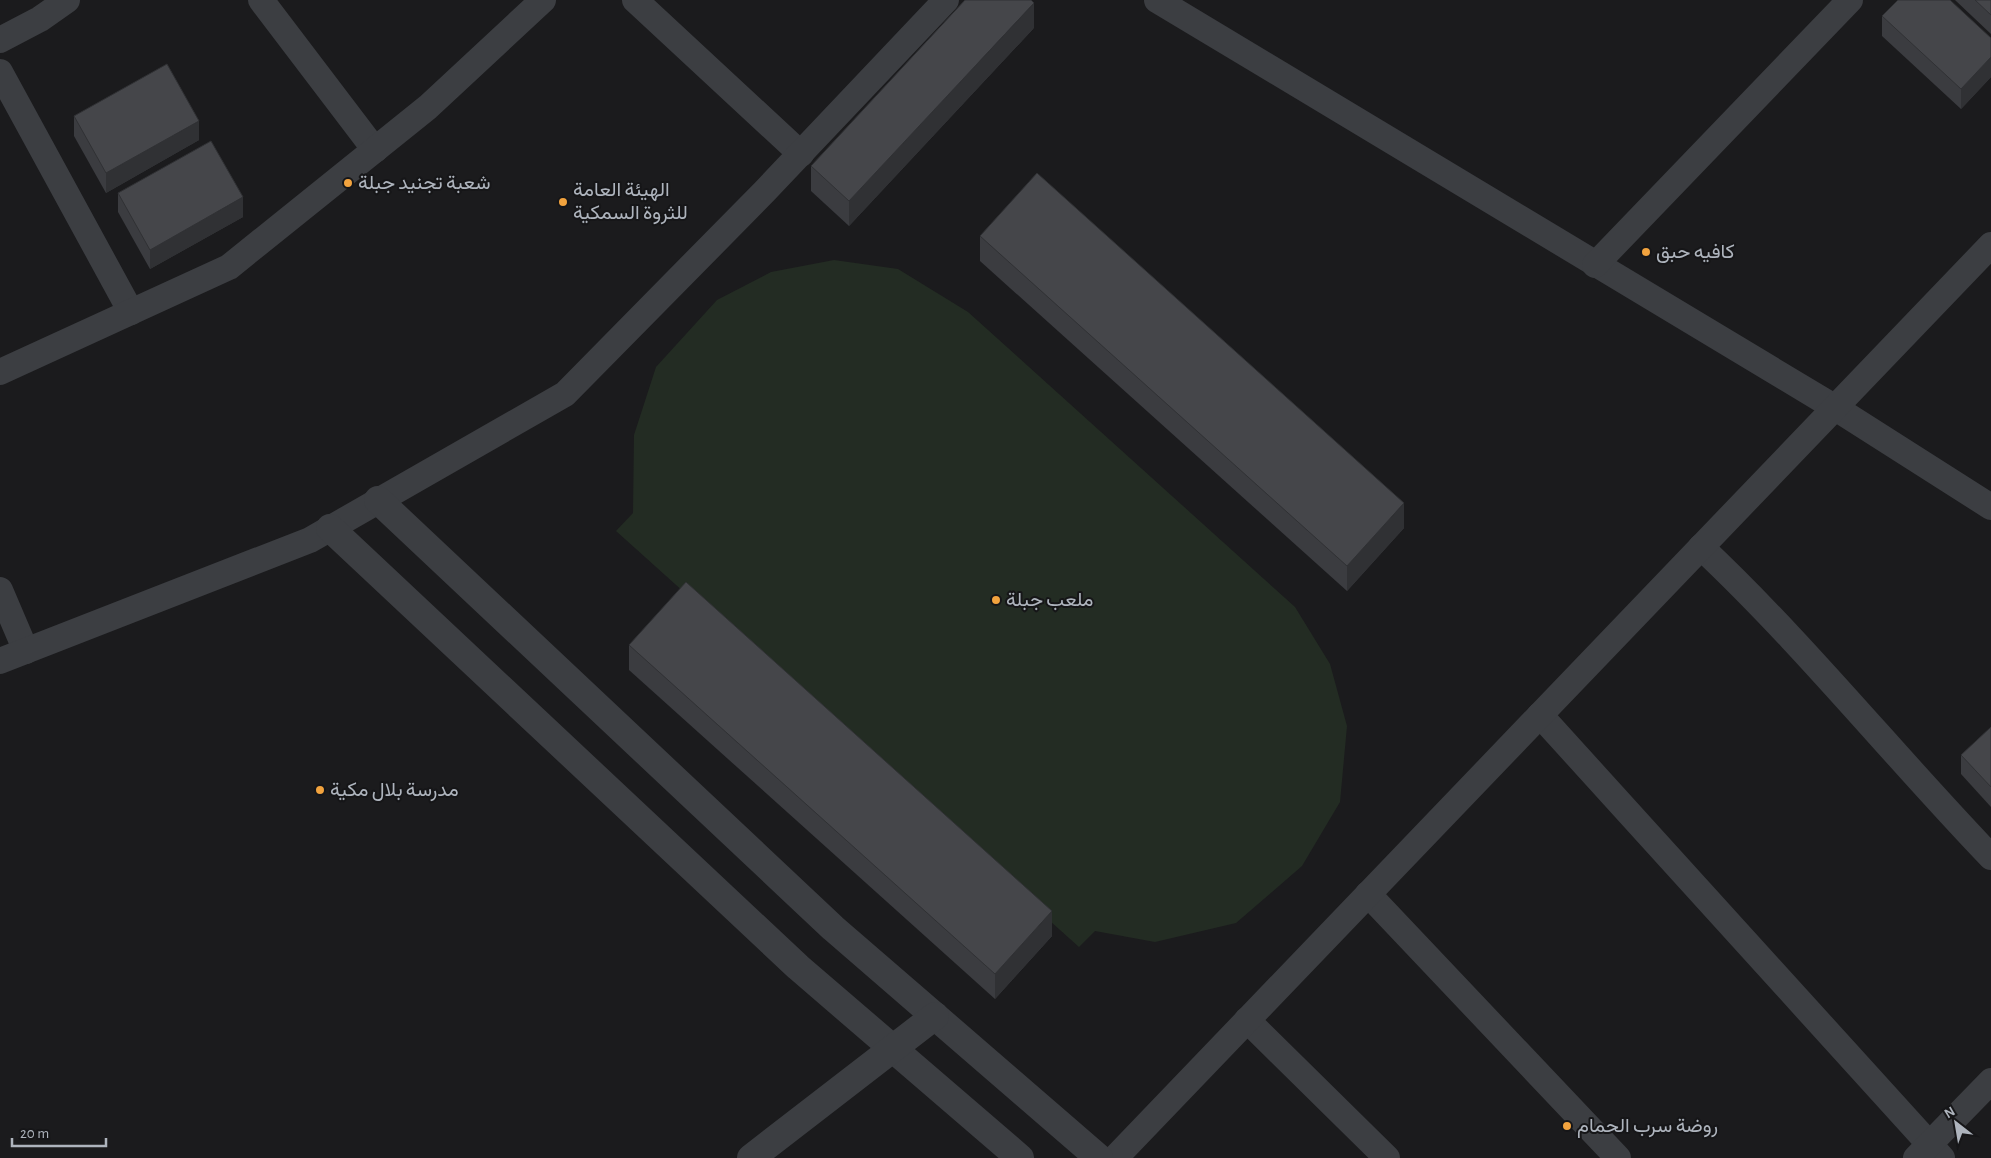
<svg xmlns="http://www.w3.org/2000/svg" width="1991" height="1158" font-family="'Alegreya Sans',Vazirmatn,sans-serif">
<rect width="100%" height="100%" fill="#1b1b1d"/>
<polygon fill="#232c23" points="834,260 898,269 968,312 1295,607 1330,664 1347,726 1340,802 1302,866 1236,923 1155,942 1095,931 1079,947 616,531 633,513 634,435 656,367 717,300 771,272"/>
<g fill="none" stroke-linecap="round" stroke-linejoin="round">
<g stroke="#3c3e42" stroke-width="26">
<polyline points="261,0 375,150"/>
<polyline points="635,0 801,154"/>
<polyline points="1157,0 1834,407 1991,507"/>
<polyline points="0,40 40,19 67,0"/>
<polyline points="0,72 131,312"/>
<polyline points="1595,265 1850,0"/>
<polyline points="0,372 229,267 428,107 543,0"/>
<path d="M1701,547c103,97 192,208 290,310"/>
<polyline points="0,590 26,651"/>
<polyline points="0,661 310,540 565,394 765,191 946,0"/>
<polyline points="1540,715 1942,1158"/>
<polyline points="1368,894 1618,1158"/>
<polyline points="1247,1020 1387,1158"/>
<polyline points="1115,1158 1991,245"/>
<polyline points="1916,1158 1991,1081"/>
</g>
<g stroke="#3c3e42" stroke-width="28">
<polyline points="378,500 833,928 1099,1158"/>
<polyline points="330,528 798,967 1020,1158"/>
<polyline points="751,1158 935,1016"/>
</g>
</g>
<g fill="#3b3c40">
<polygon points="1955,0 1991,0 1991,34"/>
<polygon points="1882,16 1991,38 1991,77 1961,109 1882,36"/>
<polygon points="1034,28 849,226 811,191 811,166"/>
<polygon points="74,116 199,140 106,193 74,136"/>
<polygon points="118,193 243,217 150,269 118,212"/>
<polygon points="980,236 1404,528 1347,591 980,261"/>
<polygon points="629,645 1052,936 995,999 629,670"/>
<polygon points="1991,727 1991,807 1961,774 1961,755"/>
</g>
<g fill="#303134">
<polygon points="1034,3 1034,28 849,226 849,201"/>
<polygon points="1991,57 1991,77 1961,109 1961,89"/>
<polygon points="199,121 199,140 106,193 106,173"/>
<polygon points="243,197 243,217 150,269 150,250"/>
<polygon points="1404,503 1404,528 1347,591 1347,566"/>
<polygon points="1052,911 1052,936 995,999 995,974"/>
</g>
<g fill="#45464a" stroke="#303134">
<polygon points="965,0 1031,0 1034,3 849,201 811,166"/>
<polygon points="1898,0 1950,0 1991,38 1991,57 1961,89 1882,16"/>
<polygon points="1975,0 1991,0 1991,15"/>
<polygon points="167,64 199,121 106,173 74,116"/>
<polygon points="211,141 243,197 150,250 118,193"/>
<polygon points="1037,173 1404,503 1347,566 980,236"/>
<polygon points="686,582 1052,911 995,974 629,645"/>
<polygon points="1991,727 1991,787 1961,755"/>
</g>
<g fill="#f2a33e" stroke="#161618" stroke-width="2">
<circle cx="348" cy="183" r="5"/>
<circle cx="563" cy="202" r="5"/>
<circle cx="1646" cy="252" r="5"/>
<circle cx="996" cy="600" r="5"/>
<circle cx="320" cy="790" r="5"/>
<circle cx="1567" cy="1126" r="5"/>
</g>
<g text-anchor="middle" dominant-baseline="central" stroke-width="4" stroke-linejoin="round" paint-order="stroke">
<g font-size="20" fill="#aeb4bd" stroke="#161618" text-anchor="start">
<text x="358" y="183">شعبة تجنيد جبلة</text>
<text x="573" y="190">الهيئة العامة<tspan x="573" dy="23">للثروة السمكية</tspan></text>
<text x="1656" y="252">كافيه حبق</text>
<text x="1006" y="600">ملعب جبلة</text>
<text x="330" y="790">مدرسة بلال مكية</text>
<text x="1577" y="1126">روضة سرب الحمام</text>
</g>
</g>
<g transform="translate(1956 1123) rotate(329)" stroke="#161618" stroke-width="4" paint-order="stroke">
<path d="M0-4L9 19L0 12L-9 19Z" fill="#aeb4bd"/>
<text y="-8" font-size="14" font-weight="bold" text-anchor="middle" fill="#aeb4bd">N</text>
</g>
<path d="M12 1138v8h94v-8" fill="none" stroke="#aeb4bd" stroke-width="2.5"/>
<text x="20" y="1138" font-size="15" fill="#aeb4bd" stroke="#161618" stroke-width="4" paint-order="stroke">20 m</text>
</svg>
